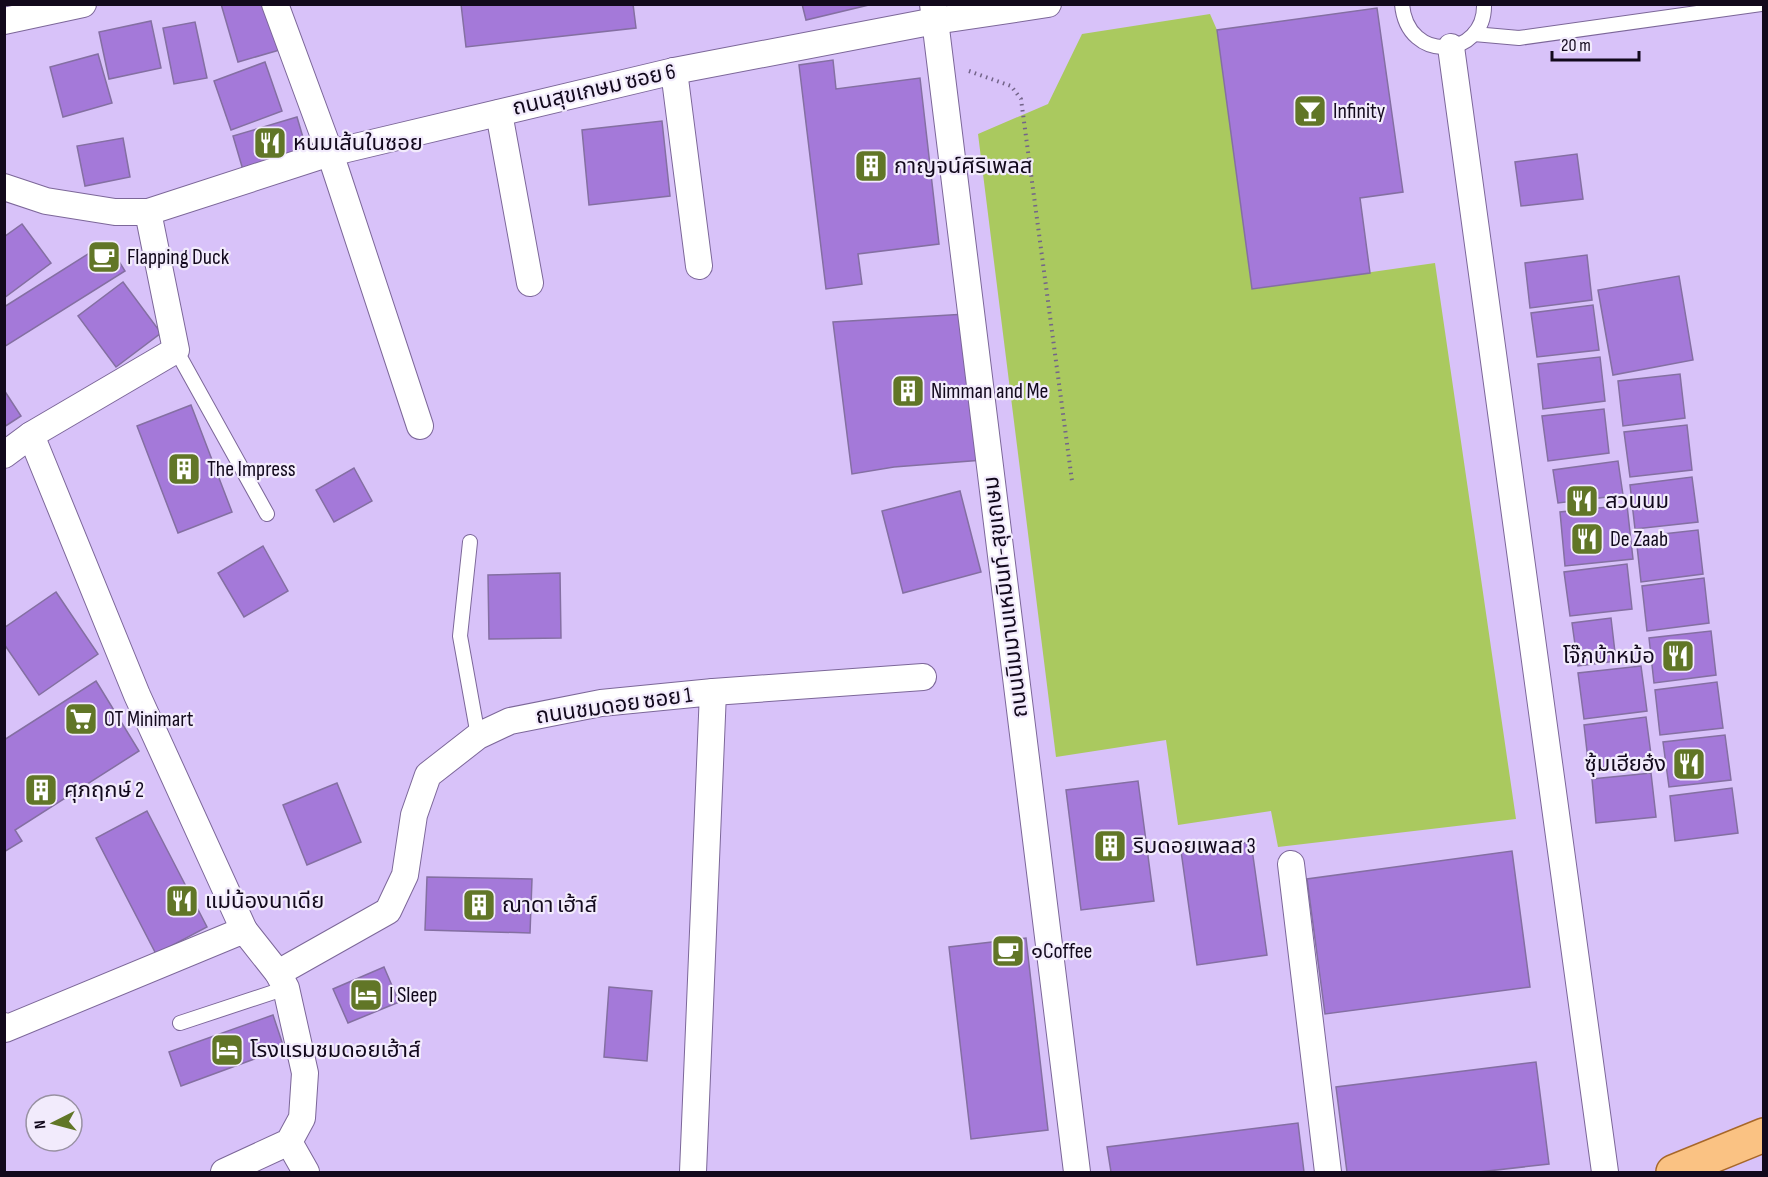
<svg xmlns="http://www.w3.org/2000/svg" width="1768" height="1177" font-family="'Sofia Sans Condensed','Noto Sans Thai',sans-serif">
<rect width="100%" height="100%" fill="#d8c2f9"/>
<polygon fill="#aac95f" points="1210,14 1217,30 1252,289 1435,263 1516,819 1278,847 1271,811 1178,825 1166,740 1056,757 978,134 1048,104 1082,34"/>
<g fill="#a479d9" stroke="#846fa2" stroke-width="1.5">
<polygon points="221,4 270,4 283,49 238,62"/>
<polygon points="461,4 633,4 636,28 466,47"/>
<polygon points="802,4 873,4 806,20"/>
<polygon points="1377,8 1403,192 1360,198 1370,273 1252,289 1217,30"/>
<polygon points="151,21 161,68 109,79 99,32"/>
<polygon points="195,22 207,78 174,84 163,28"/>
<polygon points="98,54 112,103 63,117 50,67"/>
<polygon points="833,60 836,89 920,78 939,244 858,254 862,284 826,289 799,65"/>
<polygon points="265,62 282,111 231,130 214,81"/>
<polygon points="297,117 307,151 243,170 233,136"/>
<polygon points="662,121 670,196 589,205 582,130"/>
<polygon points="123,138 130,177 85,186 77,146"/>
<polygon points="1577,154 1583,199 1521,206 1515,162"/>
<polygon points="22,224 51,263 4,298 4,237"/>
<polygon points="107,242 125,271 4,347 4,307"/>
<polygon points="1587,255 1592,300 1530,308 1525,263"/>
<polygon points="1679,276 1693,360 1613,375 1598,290"/>
<polygon points="123,282 161,333 116,367 78,316"/>
<polygon points="1593,305 1599,350 1537,357 1531,313"/>
<polygon points="966,314 983,460 894,467 852,474 833,322"/>
<polygon points="1600,357 1605,401 1543,409 1538,364"/>
<polygon points="1680,374 1685,418 1623,426 1618,381"/>
<polygon points="4,390 21,416 4,427"/>
<polygon points="191,405 232,512 178,533 137,426"/>
<polygon points="1604,409 1609,453 1548,461 1542,416"/>
<polygon points="1687,425 1692,470 1630,477 1624,432"/>
<polygon points="1618,461 1623,495 1558,503 1553,470"/>
<polygon points="354,468 372,501 334,522 316,490"/>
<polygon points="1692,477 1698,522 1635,529 1630,485"/>
<polygon points="960,491 981,572 903,593 882,511"/>
<polygon points="1627,505 1633,559 1565,566 1560,512"/>
<polygon points="1698,530 1703,574 1641,582 1636,537"/>
<polygon points="263,546 288,591 244,617 218,573"/>
<polygon points="1627,564 1632,609 1570,616 1564,572"/>
<polygon points="560,573 561,638 489,639 488,575"/>
<polygon points="1704,578 1709,623 1647,631 1642,586"/>
<polygon points="56,592 98,654 39,695 4,644 4,628"/>
<polygon points="1611,618 1616,661 1578,666 1572,623"/>
<polygon points="1711,631 1716,675 1654,683 1649,638"/>
<polygon points="1641,666 1647,711 1584,719 1578,673"/>
<polygon points="96,681 139,751 15,830 22,841 4,852 4,740"/>
<polygon points="1717,682 1723,728 1660,735 1655,690"/>
<polygon points="1646,717 1652,762 1589,769 1584,725"/>
<polygon points="1725,735 1731,780 1669,787 1663,742"/>
<polygon points="1651,773 1656,817 1596,823 1592,779"/>
<polygon points="1138,781 1154,901 1081,910 1066,790"/>
<polygon points="337,783 361,842 307,865 283,805"/>
<polygon points="1732,788 1738,833 1675,841 1670,796"/>
<polygon points="147,811 207,927 156,954 96,838"/>
<polygon points="1251,842 1267,955 1197,965 1181,851"/>
<polygon points="1512,851 1530,987 1325,1014 1307,879"/>
<polygon points="427,877 532,879 530,933 425,930"/>
<polygon points="1026,938 1048,1130 971,1139 949,947"/>
<polygon points="384,967 399,1002 348,1023 333,989"/>
<polygon points="609,987 652,991 647,1061 604,1057"/>
<polygon points="273,1015 284,1048 181,1086 169,1052"/>
<polygon points="1536,1062 1549,1164 1479,1172 1347,1172 1336,1087"/>
<polygon points="1298,1123 1304,1172 1111,1172 1107,1147"/>
</g>
<g fill="none" stroke-linecap="round" stroke-linejoin="round">
<g stroke="#7c6799" stroke-width="16">
<g id="service">
<path d="M1402,4c5,61 84,54 82,0"/>
<polyline points="1474,34 1519,38 1761,4"/>
<polyline points="176,350 267,514"/>
<polyline points="470,542 460,636 478,736"/>
<polyline points="180,1023 286,988"/>
</g>
</g>
<g stroke="#7c6799" stroke-width="28">
<g id="minor">
<polyline points="275,4 330,153 420,426"/>
<polyline points="933,4 1077,1172"/>
<polyline points="4,21 83,4"/>
<polyline points="1451,47 1605,1172"/>
<polyline points="674,71 699,266"/>
<polyline points="499,113 530,283"/>
<polyline points="4,187 46,201 115,212 148,212 330,153 674,71 935,21 1048,4"/>
<polyline points="31,435 176,350 148,212"/>
<polyline points="4,455 31,435 137,695 244,930"/>
<polyline points="713,692 923,677"/>
<polyline points="1291,864 1328,1172"/>
<polyline points="278,973 388,911 405,875 414,815 428,775 478,736 510,721 601,703 713,692 693,1172"/>
<polyline points="4,1026 5,1029 244,930 278,973 286,988 305,1073 302,1118 289,1142 224,1172"/>
<polyline points="289,1142 306,1172"/>
</g>
</g>
<g stroke="#a76729" stroke-width="36">
<polyline id="primary" points="1673,1172 1764,1135"/>
</g>
<polyline stroke="#736489" stroke-width="4" stroke-dasharray="1.5 4.5" stroke-linecap="butt" points="969,71 1011,86 1021,99 1072,481"/>
<use href="#service" stroke="#fff" stroke-width="14"/>
<use href="#minor" stroke="#fff" stroke-width="26"/>
<use href="#primary" stroke="#fac283" stroke-width="33"/>
</g>
<defs>
<g id="bar-square" transform="scale(1.725)"><rect x="-9" y="-9" width="18" height="18" rx="4" fill="#617627" stroke="#f2ebfc"/><path d="M-6-5H6L.8 .8V4.5H3.5V6h-7V4.5H-.8V.8Z" fill="#fff"/></g>
<g id="restaurant-square" transform="scale(1.725)"><rect x="-9" y="-9" width="18" height="18" rx="4" fill="#617627" stroke="#f2ebfc"/><path d="M-5-6h1v4h1v-4h1v4h1v-4h1v5L-1.5 .5V6h-2V.5L-5-1ZM5-6V6H3V1.5H1.5Q1.5-4 5-6Z" fill="#fff"/></g>
<g id="building-square" transform="scale(1.725)"><rect x="-9" y="-9" width="18" height="18" rx="4" fill="#617627" stroke="#f2ebfc"/><path d="M-4-6H4V6H1V3H-1V6H-4ZM-2.5-4.3h1.7v1.8h-1.7ZM.8-4.3h1.7v1.8H.8ZM-2.5-1h1.7V.8h-1.7ZM.8-1h1.7V.8H.8Z" fill="#fff"/></g>
<g id="cafe-square" transform="scale(1.725)"><rect x="-9" y="-9" width="18" height="18" rx="4" fill="#617627" stroke="#f2ebfc"/><path d="M-5.5-4.5H6V0H3Q3 3.5 0 3.5H-2.5Q-5.5 3.5-5.5 0ZM3-3.2v2h1.7v-2ZM-6 4.5H4V6H-6Z" fill="#fff"/></g>
<g id="supermarket-square" transform="scale(1.725)"><rect x="-9" y="-9" width="18" height="18" rx="4" fill="#617627" stroke="#f2ebfc"/><path d="M-6-5.5h2.5l.6 2H6L4.5 2H-2.5L-4.4-4H-6ZM-1.5 3.2a1.3 1.3 0 1 0 .1 0ZM3 3.2a1.3 1.3 0 1 0 .1 0Z" fill="#fff"/></g>
<g id="hotel-square" transform="scale(1.725)"><rect x="-9" y="-9" width="18" height="18" rx="4" fill="#617627" stroke="#f2ebfc"/><path d="M-6-4.5h1.5V1H6V5H4.5V3h-9V5H-6ZM-4 0a1.8 1.8 0 1 1 3.6 0ZM.5 0V-2.5h3Q6-2.5 6 0Z" fill="#fff"/></g>
</defs>
<g fill-rule="evenodd">
<use href="#bar-square" x="1310" y="111"/>
<use href="#restaurant-square" x="270" y="143"/>
<use href="#building-square" x="871" y="166"/>
<use href="#cafe-square" x="104" y="257"/>
<use href="#building-square" x="908" y="391"/>
<use href="#building-square" x="184" y="469"/>
<use href="#restaurant-square" x="1582" y="501"/>
<use href="#restaurant-square" x="1587" y="539"/>
<use href="#restaurant-square" x="1678" y="656"/>
<use href="#supermarket-square" x="81" y="719"/>
<use href="#restaurant-square" x="1689" y="764"/>
<use href="#building-square" x="41" y="790"/>
<use href="#building-square" x="1110" y="846"/>
<use href="#restaurant-square" x="182" y="901"/>
<use href="#building-square" x="479" y="905"/>
<use href="#cafe-square" x="1008" y="951"/>
<use href="#hotel-square" x="366" y="995"/>
<use href="#hotel-square" x="227" y="1050"/>
</g>
<g text-anchor="middle" dominant-baseline="central" stroke-width="4.5" stroke-linejoin="round" paint-order="stroke">
<g font-size="22" fill="#12091c" stroke="#f2ebfc">
<text transform="translate(594 90) rotate(-13)">ถนนสุขเกษม ซอย 6</text>
<text transform="translate(1006 597) rotate(-97)">ถนนนิมมานเหมินท์-สุขเกษม</text>
<text transform="translate(614 706) rotate(-8)">ถนนชมดอย ซอย 1</text>
</g>
<g font-size="22" fill="#12091c" stroke="#f2ebfc" text-anchor="start">
<text x="1333" y="111">Infinity</text>
<text x="293" y="143">หนมเส้นในซอย</text>
<text x="894" y="166">กาญจน์ศิริเพลส</text>
<text x="127" y="257">Flapping Duck</text>
<text x="931" y="391">Nimman and Me</text>
<text x="207" y="469">The Impress</text>
<text x="1605" y="501">สวนนม</text>
<text x="1610" y="539">De Zaab</text>
<text x="1655" y="656" text-anchor="end">โจ๊กบ้าหม้อ</text>
<text x="104" y="719">OT Minimart</text>
<text x="1666" y="764" text-anchor="end">ซุ้มเฮียฮ๋ง</text>
<text x="64" y="790">ศุภฤกษ์ 2</text>
<text x="1133" y="846">ริมดอยเพลส 3</text>
<text x="205" y="901">แม่น้องนาเดีย</text>
<text x="502" y="905">ณาดา เฮ้าส์</text>
<text x="1031" y="951">๑Coffee</text>
<text x="389" y="995">I Sleep</text>
<text x="250" y="1050">โรงแรมชมดอยเฮ้าส์</text>
</g>
</g>
<rect width="1768" height="1177" fill="none" stroke="#12091c" stroke-width="12"/>
<g transform="translate(54 1123) rotate(264)"><circle r="28" fill="#f2ebfc" stroke="#9891a2" stroke-width="1.5"/>
<path d="M0-4.5L10 22L0 15L-10 22Z" fill="#617627"/>
<text y="-9" font-size="16" font-weight="bold" text-anchor="middle" fill="#12091c">N</text>
</g>
<path d="M1552 51v9h87v-9" fill="none" stroke="#12091c" stroke-width="3"/>
<text x="1561" y="51" font-size="18" fill="#12091c" stroke="#f2ebfc" stroke-width="4.5" paint-order="stroke">20 m</text>
</svg>
